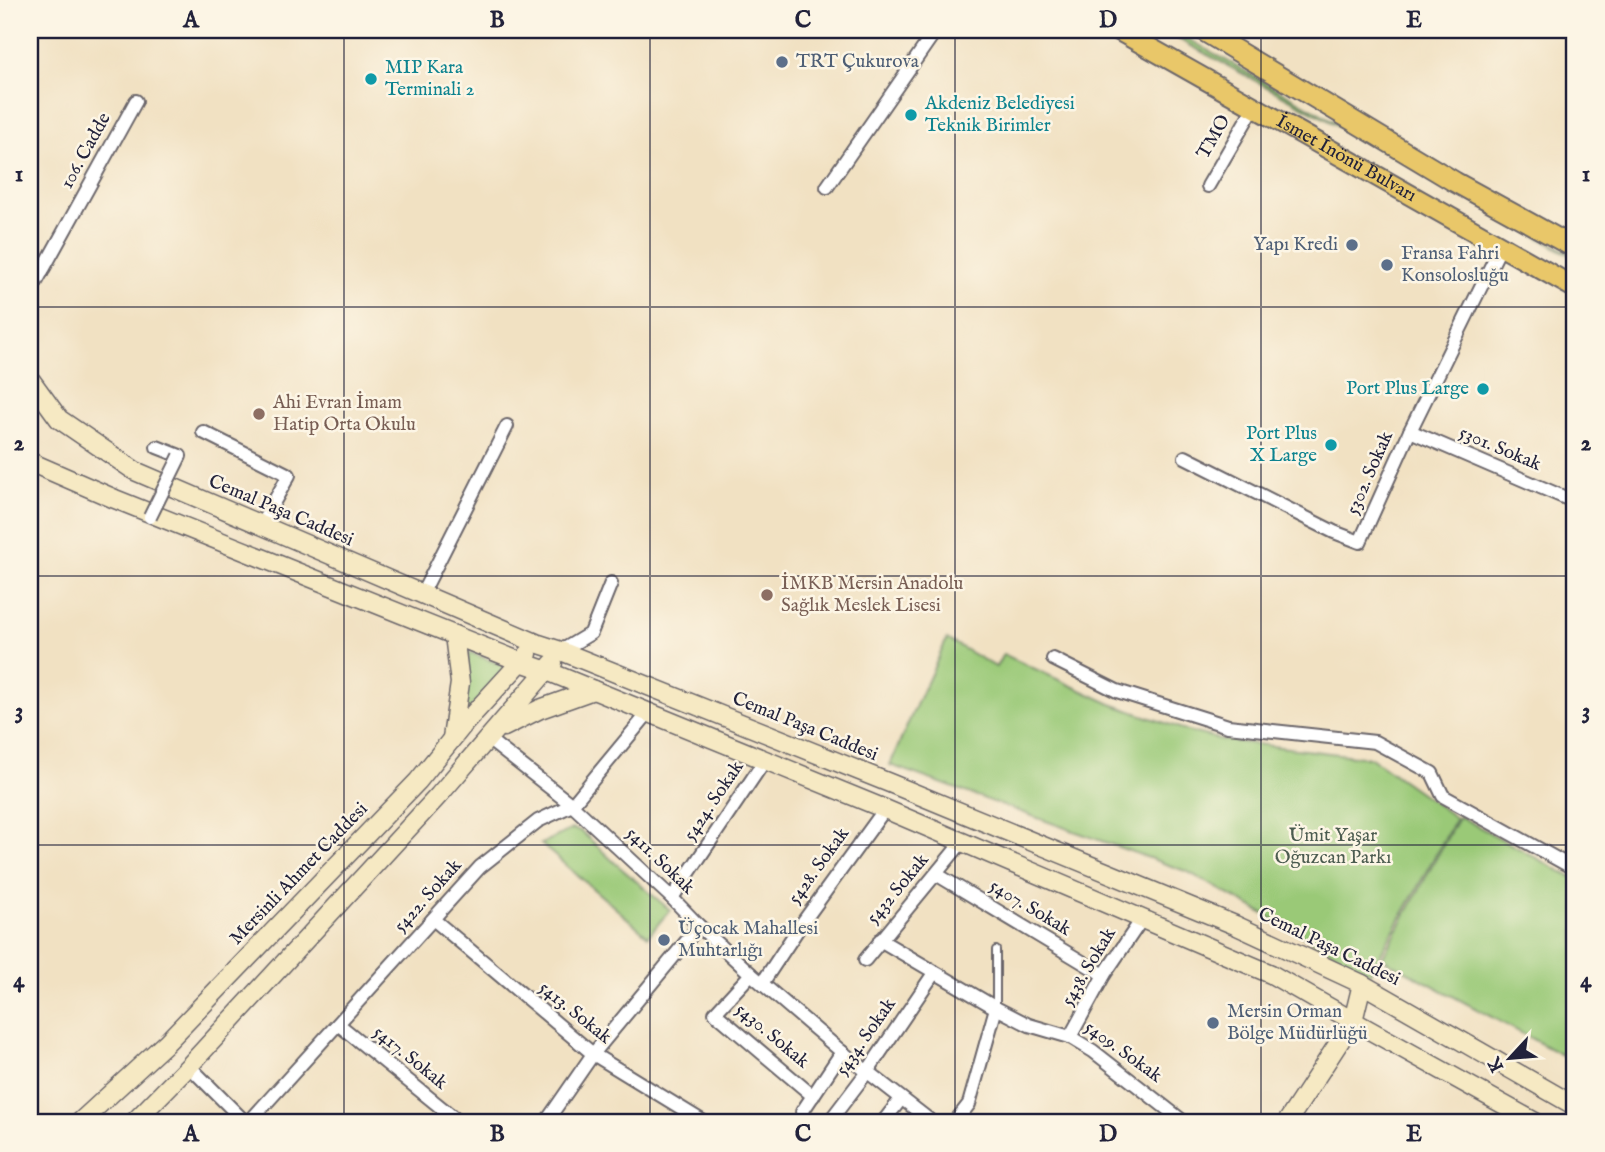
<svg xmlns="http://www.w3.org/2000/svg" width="1605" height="1152" font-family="'IM FELL English',serif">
<rect width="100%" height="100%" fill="#fcf5e5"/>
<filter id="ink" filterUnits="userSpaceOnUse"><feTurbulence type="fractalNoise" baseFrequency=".0143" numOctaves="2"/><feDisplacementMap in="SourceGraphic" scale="14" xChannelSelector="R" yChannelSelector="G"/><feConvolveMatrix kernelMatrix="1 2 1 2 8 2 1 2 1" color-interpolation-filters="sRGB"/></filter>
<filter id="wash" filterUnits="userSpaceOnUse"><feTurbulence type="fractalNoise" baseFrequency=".00686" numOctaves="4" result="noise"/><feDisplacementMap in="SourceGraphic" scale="28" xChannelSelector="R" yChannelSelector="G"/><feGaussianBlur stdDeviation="1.57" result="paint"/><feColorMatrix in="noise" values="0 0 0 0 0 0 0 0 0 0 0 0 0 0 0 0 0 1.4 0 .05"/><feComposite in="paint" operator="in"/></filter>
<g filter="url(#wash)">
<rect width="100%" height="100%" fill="#f1e1c2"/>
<g fill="#9ac977" stroke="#5e7659" stroke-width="2">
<polygon points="1162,30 1172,30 1575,256 1575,258 1392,155"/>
<polygon points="947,639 996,667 1003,654 1111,704 1191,732 1223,740 1371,758 1456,818 1370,973 1188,872 890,765 924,687 925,687"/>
<polygon points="469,652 507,667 459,721"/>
<polygon points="1459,816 1575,879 1575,1062 1382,958"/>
<polygon points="572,829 581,831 614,862 670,910 648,936 541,844"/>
</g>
</g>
<g filter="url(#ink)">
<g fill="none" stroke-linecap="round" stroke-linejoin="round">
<g stroke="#6a656a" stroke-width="10">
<polyline id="lane" points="996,1006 996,950"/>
</g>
<g stroke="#6a656a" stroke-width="16">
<g id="street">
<polyline points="1208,186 1254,107"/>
<polyline points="827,187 936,30"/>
<polyline points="30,263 42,272"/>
<polyline points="30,293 136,101"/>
<polyline points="1410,431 1575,502"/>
<polyline points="203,432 289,475 261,525"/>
<polyline points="157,447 180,456"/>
<polyline points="1185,457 1334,532 1360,542 1410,431 1501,246"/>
<polyline points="422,594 507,426"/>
<polyline points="561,651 591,633 611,583"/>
<polyline points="1053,659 1117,691 1228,726 1375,742 1432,773 1443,796 1575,869"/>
<polyline points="488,739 572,805 672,898 699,926 751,974 842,1052 932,1122"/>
<polyline points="936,874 1104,975"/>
<polyline points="672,898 765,760"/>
<polyline points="433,919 593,1054 704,1122"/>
<polyline points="880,940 996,1008 1029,1025 1070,1037 1093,1051 1184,1122"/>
<polyline points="865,960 962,842"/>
<polyline points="751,974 715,1013 813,1096"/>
<polyline points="763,982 798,929 885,809"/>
<polyline points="338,1024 459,1122"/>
<polyline points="1070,1037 1104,975 1142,919"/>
<polyline points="189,1066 245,1122"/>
<polyline points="802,1112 842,1052"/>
<polyline points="249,1122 480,867 538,821 572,805 649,712"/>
<polyline points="546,1122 593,1054 699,926"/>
<polyline points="829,1122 867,1072 934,973"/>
<polyline points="883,1122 901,1099"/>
<polyline points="955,1122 969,1104 996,1008"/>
</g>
</g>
<g stroke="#6a656a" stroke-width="21">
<g id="secondary">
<polyline points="30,379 59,419 135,471 536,643 561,651 892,784 1235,925 1362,984 1575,1106"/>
<polyline points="30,462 115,499 521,662 547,671 885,809 1271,974 1353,1021 1535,1122"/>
<polyline points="504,727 540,709 593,690"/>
<polyline points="452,738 460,683 454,635"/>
<polyline points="80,1122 166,1043 418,781 464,724 528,654"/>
<polyline points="134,1122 189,1066 439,795 553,663"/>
<polyline points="1287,1122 1353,1021 1362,984"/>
</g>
</g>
<g stroke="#6a656a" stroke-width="23">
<g id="primary">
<path id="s1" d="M1118,30l457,258"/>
<polyline points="1202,30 1455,182 1575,248"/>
</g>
</g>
<use href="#lane" stroke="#fff" stroke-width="6"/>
<use href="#street" stroke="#fff" stroke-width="12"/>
<use href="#secondary" stroke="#f6e9c3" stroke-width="18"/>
<use href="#primary" stroke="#e9c769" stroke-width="19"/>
<g stroke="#6a656a" stroke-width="16" stroke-linecap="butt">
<polyline id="street-bridge" points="150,517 180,456"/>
</g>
<use href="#street-bridge" stroke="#fff" stroke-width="12"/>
</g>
</g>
<path fill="none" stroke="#22223b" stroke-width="2" stroke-opacity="0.55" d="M344,30v1092M650,30v1092M955,30v1092M1261,30v1092M30,307h1545M30,576h1545M30,845h1545"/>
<g fill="#5c6f8a" stroke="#fcf5e5" stroke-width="2.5">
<circle cx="782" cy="62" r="7"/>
<circle cx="1352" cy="245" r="7"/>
<circle cx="1387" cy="265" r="7"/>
<circle cx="664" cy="940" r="7"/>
<circle cx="1213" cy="1023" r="7"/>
</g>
<g fill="#0f9aa8" stroke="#fcf5e5" stroke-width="2.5">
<circle cx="371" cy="79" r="7"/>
<circle cx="911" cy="115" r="7"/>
<circle cx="1483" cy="389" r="7"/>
<circle cx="1331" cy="445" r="7"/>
</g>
<g fill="#8d6e63" stroke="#fcf5e5" stroke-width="2.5">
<circle cx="259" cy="414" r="7"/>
<circle cx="767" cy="595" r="7"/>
</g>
<g text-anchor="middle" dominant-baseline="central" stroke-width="5" stroke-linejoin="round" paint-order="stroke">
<g font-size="19" fill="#4e5e75" stroke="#fcf5e5" text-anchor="start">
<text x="796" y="62">TRT Çukurova</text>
<text x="1338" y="245" text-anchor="end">Yapı Kredi</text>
<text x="1401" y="254">Fransa Fahri<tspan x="1401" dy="22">Konsolosluğu</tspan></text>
<text x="678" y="929">Üçocak Mahallesi<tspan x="678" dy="22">Muhtarlığı</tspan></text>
<text x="1227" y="1012">Mersin Orman<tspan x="1227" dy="22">Bölge Müdürlüğü</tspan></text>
</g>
<g font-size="19" fill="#0d838f" stroke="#fcf5e5" text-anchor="start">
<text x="385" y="68">MIP Kara<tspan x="385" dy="22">Terminali 2</tspan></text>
<text x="925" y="104">Akdeniz Belediyesi<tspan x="925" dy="22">Teknik Birimler</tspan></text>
<text x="1469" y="389" text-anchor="end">Port Plus Large</text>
<text x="1317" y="434" text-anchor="end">Port Plus<tspan x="1317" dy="22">X Large</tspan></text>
</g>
<g font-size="19" fill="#22223b" stroke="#fcf5e5">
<text transform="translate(1214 137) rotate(-60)">TMO</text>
<text transform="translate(86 151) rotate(-61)">106. Cadde</text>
<text stroke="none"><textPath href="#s1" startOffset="262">İsmet İnönü Bulvarı</textPath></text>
<text transform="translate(1500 449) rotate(23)">5301. Sokak</text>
<text transform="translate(1370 473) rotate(-66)">5302. Sokak</text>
<text transform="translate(281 511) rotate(23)">Cemal Paşa Caddesi</text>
<text transform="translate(805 727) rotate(22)">Cemal Paşa Caddesi</text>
<text transform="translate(714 801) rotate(-56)">5424. Sokak</text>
<text transform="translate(660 861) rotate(44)">5411. Sokak</text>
<text transform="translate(819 866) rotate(-54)">5428. Sokak</text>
<text transform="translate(299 874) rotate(-46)">Mersinli Ahmet Caddesi</text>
<text transform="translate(898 889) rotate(-50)">5432 Sokak</text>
<text transform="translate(428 896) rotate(-48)">5422. Sokak</text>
<text transform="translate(1030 908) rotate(31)">5407. Sokak</text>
<text transform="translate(1329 947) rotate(26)">Cemal Paşa Caddesi</text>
<text transform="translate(1089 967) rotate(-59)">5438. Sokak</text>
<text transform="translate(575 1013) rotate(39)">5413. Sokak</text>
<text transform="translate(772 1036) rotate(40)">5430. Sokak</text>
<text transform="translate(866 1037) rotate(-55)">5434. Sokak</text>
<text transform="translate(1123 1052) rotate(36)">5409. Sokak</text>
<text transform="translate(410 1058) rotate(39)">5417. Sokak</text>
</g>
<g font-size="19" fill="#785e54" stroke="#fcf5e5" text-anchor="start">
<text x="273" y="403">Ahi Evran İmam<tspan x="273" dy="22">Hatip Orta Okulu</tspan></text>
<text x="781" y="584">İMKB Mersin Anadolu<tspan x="781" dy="22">Sağlık Meslek Lisesi</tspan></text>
</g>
<g font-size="19" fill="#4c5c50" stroke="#fcf5e5">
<text x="1333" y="836">Ümit Yaşar<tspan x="1333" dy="22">Oğuzcan Parkı</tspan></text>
</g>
</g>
<rect width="1605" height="1152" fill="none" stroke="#fcf5e5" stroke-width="77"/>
<g transform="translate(1510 1058) rotate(244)" stroke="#fcf5e5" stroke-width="5" paint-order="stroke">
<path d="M0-5L12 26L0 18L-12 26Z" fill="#22223b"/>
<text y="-10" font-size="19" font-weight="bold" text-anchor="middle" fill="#22223b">K</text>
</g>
<rect x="38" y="38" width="1528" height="1076" fill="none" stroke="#22223b" stroke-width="2.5"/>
<g font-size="23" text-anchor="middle" font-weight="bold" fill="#22223b">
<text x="191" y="27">A</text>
<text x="497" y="27">B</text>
<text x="803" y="27">C</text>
<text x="1108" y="27">D</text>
<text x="1414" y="27">E</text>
<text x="19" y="181">1</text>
<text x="1586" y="181">1</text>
<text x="19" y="450">2</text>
<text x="1586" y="450">2</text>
<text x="19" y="718">3</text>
<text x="1586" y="718">3</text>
<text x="19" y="987">4</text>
<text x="1586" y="987">4</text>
<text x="191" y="1141">A</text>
<text x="497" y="1141">B</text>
<text x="803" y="1141">C</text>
<text x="1108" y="1141">D</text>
<text x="1414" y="1141">E</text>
</g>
</svg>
